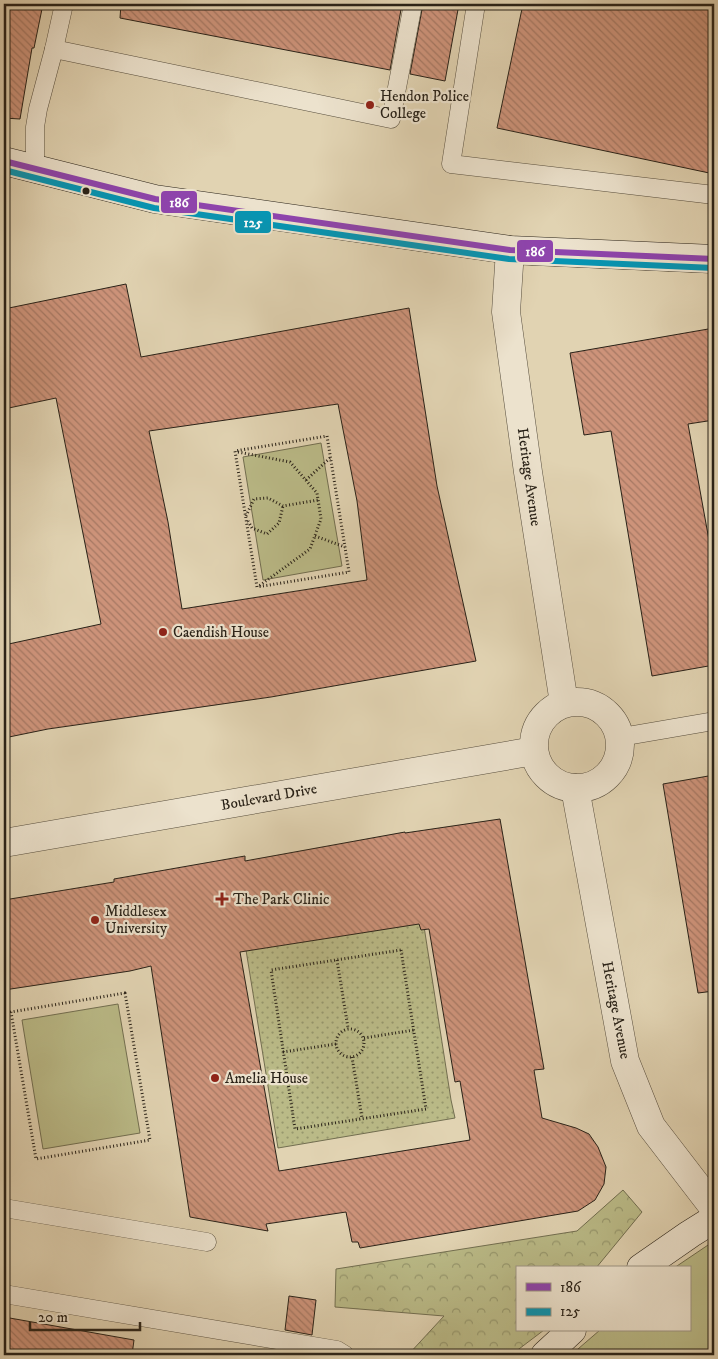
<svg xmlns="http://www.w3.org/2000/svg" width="718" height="1359" font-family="'IM FELL DW Pica',serif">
<defs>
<pattern id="forest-crowns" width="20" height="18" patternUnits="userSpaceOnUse" patternTransform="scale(1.25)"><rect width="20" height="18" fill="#baba87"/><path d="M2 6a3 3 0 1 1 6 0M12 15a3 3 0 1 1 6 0" fill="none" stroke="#97976d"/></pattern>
<pattern id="park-dots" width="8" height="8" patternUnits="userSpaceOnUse" patternTransform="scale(1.25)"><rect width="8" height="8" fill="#baba87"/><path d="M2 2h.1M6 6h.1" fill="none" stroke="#97976d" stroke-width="1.8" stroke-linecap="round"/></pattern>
<pattern id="building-back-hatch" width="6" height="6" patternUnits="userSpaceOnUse" patternTransform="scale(1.25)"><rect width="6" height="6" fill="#cd937a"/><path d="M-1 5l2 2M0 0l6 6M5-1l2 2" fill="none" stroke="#a67863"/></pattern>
</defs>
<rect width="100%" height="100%" fill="#e1d3b2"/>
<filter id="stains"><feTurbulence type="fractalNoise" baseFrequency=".004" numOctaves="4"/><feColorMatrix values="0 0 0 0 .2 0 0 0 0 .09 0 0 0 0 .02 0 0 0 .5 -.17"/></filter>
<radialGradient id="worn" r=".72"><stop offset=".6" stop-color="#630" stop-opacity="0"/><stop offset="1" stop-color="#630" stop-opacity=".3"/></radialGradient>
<g fill="#baba87" stroke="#726e50">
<polygon points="321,443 342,566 263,580 243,457"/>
<polygon points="118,1004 140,1133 43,1149 22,1020"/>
<polygon points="714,1241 714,1355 571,1355 600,1330 689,1330 689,1268 674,1268"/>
</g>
<polygon fill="url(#forest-crowns)" stroke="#726e50" points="623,1190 642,1212 596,1268 517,1268 517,1330 544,1330 511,1355 408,1355 444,1316 335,1307 336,1269 577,1231"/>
<polygon fill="url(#park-dots)" stroke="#726e50" points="423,920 451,1100 455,1118 278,1148 246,950"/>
<g fill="url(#building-back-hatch)" stroke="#292218" fill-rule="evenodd">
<polygon points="4,4 43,4 34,48 32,48 20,119 4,118"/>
<polygon points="121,4 402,4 390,70 120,18"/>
<polygon points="423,4 459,4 445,81 410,74"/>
<polygon points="523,4 714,4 714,174 497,128"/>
<path d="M126,284l15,73 268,-49 28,178 39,175 -205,36 -223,32 -44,9v-93l97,-21 -45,-226 -52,11v-100zM338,404l19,97 10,79 -185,29 -14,-87 -19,-91z"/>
<polygon points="714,328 714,420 688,424 714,568 714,665 652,676 611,431 584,435 570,353"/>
<polygon points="714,775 714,991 698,993 663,784"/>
<path d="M500,819l44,250 -10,1 8,48 34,10 13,6 9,13 8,20 -2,17 -9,16 -17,11 -218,37 -2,-6h-6l-6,-30 -80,12 2,7 -78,-14 -39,-251 -21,5 -126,19v-90l110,-18v-3l131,-23v5l160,-29v1zM419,924l2,6 8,-1 26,153 5,-1 10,59 -191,31 -39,-219z"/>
<polygon points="289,1296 316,1300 312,1335 285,1330"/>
<polygon points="4,1317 134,1340 132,1355 4,1355"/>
</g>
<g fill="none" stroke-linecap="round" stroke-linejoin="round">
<g stroke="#574e3e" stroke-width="19">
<g id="lane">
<polyline points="476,4 451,164 714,195"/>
<polyline points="54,49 64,4"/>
<polyline points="35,168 35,127 38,109 54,49 391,119 413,4"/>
<polyline points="621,737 714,721"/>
<polyline points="4,1208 207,1242"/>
<polyline points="4,1294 337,1350 345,1355"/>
</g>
</g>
<g stroke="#574e3e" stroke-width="29">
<g id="street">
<polyline points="510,250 506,312 528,472 564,703"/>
<circle cx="577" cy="745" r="43"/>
<polyline points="575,788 625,1061 651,1126 714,1208"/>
<polyline points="4,843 534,751"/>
</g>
</g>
<g stroke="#292218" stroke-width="29">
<g id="secondary">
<polyline points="4,161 155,199 510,250 714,259"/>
<polyline points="641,1268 690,1234 714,1219"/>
<polyline points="545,1355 572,1330"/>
</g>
</g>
<g stroke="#292218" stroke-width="3" stroke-dasharray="1 2.5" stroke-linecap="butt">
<polygon points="327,436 349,572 257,587 235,451"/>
<polyline points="238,452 290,462 317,493 321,519 310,549 259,586"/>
<polyline points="306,480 330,458"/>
<polyline points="246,516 254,499 268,498 283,506 318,500"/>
<polyline points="248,521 252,528 267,534 279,523 283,506"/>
<polyline points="315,536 345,547"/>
<polygon points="401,950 426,1109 295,1129 271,970"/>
<polyline points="337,960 348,1028"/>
<polygon points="125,993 150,1140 36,1159 11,1012"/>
<circle cx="350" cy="1043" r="14"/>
<polyline points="364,1038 414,1030"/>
<polyline points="283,1052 336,1044"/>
<polyline points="352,1057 362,1118"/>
</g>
<use href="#lane" stroke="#ece2cd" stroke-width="18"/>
<use href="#street" stroke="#ece2cd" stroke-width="28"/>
<use href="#secondary" stroke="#ece2cd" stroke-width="28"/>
<g stroke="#ece2cd" stroke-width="10">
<polyline id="bus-1" points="4,161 155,199 510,250 714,259"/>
</g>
<g stroke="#ece2cd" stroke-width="10">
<polyline id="bus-2" points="4,170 154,208 509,259 714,268"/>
</g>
<use href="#bus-1" stroke="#8e44ad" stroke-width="6"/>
<use href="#bus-2" stroke="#0695b3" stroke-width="6"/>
</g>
<g fill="#8f2418" stroke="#ece2cd" stroke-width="2">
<circle cx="370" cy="105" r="5"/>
<circle cx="163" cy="632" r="5"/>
<path d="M219.5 891.5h5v5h5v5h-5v5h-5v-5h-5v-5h5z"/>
<circle cx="95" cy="920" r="5"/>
<circle cx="215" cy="1078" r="5"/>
</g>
<circle fill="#292218" stroke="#ece2cd" stroke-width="2" cx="86" cy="191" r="4.5"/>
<g text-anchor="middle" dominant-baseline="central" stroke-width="4.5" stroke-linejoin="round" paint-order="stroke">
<g font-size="15" fill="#292218" stroke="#ece2cd" text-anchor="start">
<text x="380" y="96">Hendon Police<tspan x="380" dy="17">College</tspan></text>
<text x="173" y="632">Caendish House</text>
<text x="233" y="899">The Park Clinic</text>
<text x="105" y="911">Middlesex<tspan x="105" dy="17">University</tspan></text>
<text x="225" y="1078">Amelia House</text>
</g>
<g font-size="15" fill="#292218" stroke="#ece2cd">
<text transform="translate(529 477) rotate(82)">Heritage Avenue</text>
<text transform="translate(269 797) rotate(-10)">Boulevard Drive</text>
<text transform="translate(616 1010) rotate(79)">Heritage Avenue</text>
</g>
</g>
<g stroke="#ece2cd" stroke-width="2">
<rect x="160" y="190" width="38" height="24" rx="5" fill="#8e44ad"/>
<rect x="234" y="210" width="38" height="24" rx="5" fill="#0695b3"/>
<rect x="516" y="239" width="38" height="24" rx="5" fill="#8e44ad"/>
</g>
<g font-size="14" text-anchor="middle" font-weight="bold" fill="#fff">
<text x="179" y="207">186</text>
<text x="253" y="227">125</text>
<text x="535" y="256">186</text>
</g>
<rect width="718" height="1359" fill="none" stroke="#e1d3b2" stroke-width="20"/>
<rect x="5" y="5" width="708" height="1349" fill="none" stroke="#292218" stroke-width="2.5"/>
<rect x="10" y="10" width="698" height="1339" fill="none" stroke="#292218"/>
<rect x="516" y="1266" width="175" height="65" fill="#ece2cd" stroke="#9e9585"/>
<rect x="526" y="1283" width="25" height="8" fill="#8e44ad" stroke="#9e9585"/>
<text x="560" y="1292" font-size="15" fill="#292218">186</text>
<rect x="526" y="1308" width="25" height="8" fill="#0695b3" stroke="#9e9585"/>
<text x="560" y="1316" font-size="15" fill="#292218">125</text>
<path d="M30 1322v8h110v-8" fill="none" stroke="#292218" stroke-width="2.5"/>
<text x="38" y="1322" font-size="15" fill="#292218" stroke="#ece2cd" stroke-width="4" paint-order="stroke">20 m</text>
<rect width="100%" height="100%" filter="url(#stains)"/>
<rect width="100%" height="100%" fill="url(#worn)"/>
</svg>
